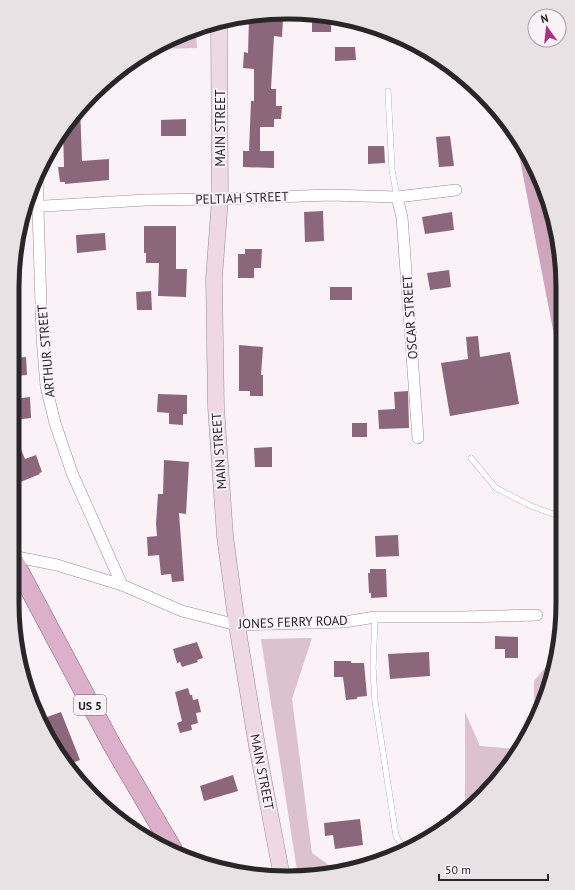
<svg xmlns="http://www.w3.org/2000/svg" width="575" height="890" font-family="'PT Sans',sans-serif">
<rect width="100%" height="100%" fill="#faf2f6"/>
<g fill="#dcc2cf">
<polygon points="196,29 197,48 151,49 165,41"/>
<polygon points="312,638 292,699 312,853 337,871 298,877 261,639"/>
<polygon points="556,655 542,708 534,721 534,681"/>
<polygon points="465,712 480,746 516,749 495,784 465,810"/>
</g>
<polygon fill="#cfa5bc" points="515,134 535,166 554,216 562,270 562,376"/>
<g fill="#8c667b">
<polygon points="324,14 326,15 327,20 331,19 331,32 312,32 312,15"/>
<polygon points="249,18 283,19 282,37 274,36 271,89 276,89 276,106 282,106 281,119 274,119 274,127 260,127 260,151 274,151 274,168 243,167 243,151 249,151 251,101 254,101 254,69 243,68 244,52 248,53"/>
<polygon points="335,47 355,47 356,60 335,61"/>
<polygon points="80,106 82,161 109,159 109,180 65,184 65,182 60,182 58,167 64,167 63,131"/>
<polygon points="186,119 186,136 161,136 161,120"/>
<polygon points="450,136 454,166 439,167 436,137"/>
<polygon points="368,146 384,146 385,163 368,164"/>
<polygon points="323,211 324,241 305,242 304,212"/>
<polygon points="452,212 454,230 425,234 422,217"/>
<polygon points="144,226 176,226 176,269 187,269 186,297 158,296 159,263 146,263 146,253 144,253"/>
<polygon points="105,233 106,250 77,253 76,235"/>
<polygon points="245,249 262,249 261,268 254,268 254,278 238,278 238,254 245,254"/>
<polygon points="449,270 451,287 430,290 427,273"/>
<rect x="330" y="287" width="22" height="13"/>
<polygon points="151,291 152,310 137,310 136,292"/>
<polygon points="478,336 480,357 510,352 519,404 450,416 441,363 468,359 466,337"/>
<polygon points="239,345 263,347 261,375 263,375 263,396 250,396 250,391 239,391"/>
<polygon points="26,357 27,375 14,376 14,358"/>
<polygon points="408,391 409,428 379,429 378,410 395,409 394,392"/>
<polygon points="158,394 187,395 187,414 183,414 183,425 169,424 169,413 157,412"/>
<polygon points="30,397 31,418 13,420 13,399"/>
<rect x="352" y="423" width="15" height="14"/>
<polygon points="13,430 25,459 36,455 42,472 39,473 40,474 13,485"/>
<polygon points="272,447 272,467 255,467 254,448"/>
<polygon points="164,460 189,462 186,514 179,513 184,581 172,582 171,574 161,575 159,555 148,556 147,537 157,536 156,524 158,494 163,494"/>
<polygon points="398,535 399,556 376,557 375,536"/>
<polygon points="370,569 386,569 387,597 371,598 371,593 369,593 368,573 370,573"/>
<polygon points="495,636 518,637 518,658 505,658 505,649 495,649"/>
<polygon points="197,642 203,658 197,660 198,662 182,667 180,662 177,663 173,649"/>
<polygon points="429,652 430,676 390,679 388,654"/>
<polygon points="334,661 351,661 351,663 364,663 367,696 357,697 357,699 346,700 343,677 334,677"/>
<polygon points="188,688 190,695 192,695 193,700 198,699 201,712 196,713 198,723 191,725 192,730 180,733 177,723 182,721 175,692"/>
<polygon points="61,712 80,760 67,765 60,757 44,718"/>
<polygon points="233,775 238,791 204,801 200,786"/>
<polygon points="360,819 363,845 335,849 333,835 325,836 324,823"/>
</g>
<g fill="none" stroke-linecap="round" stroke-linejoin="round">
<g stroke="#978f93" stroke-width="6">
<g id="lane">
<polyline points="388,91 392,170 397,197"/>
<polyline points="471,458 496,488 531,506 561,517"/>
<polyline points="375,617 373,668 375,701 396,836 404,848"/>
</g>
</g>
<g stroke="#978f93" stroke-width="12">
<g id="street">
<polyline points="37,176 42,337 46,386 55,423 72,473 122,585"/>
<polyline points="397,197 402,217 418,438"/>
<polyline points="28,207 146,200 220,199 330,195 397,197 456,190"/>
<polyline points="12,556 57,565 122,585 182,611 237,625 345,622 375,617 463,617 537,615"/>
</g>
</g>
<g stroke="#978f93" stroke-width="17">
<polyline id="secondary" points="219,21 220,199 214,278 216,407 225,536 237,625 257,746 282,877"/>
</g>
<g stroke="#8e5e7a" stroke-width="19">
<polyline id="primary" points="12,557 112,745 173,849"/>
</g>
<use href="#lane" stroke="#fff" stroke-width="5.5"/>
<use href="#street" stroke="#fff" stroke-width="11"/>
<use href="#secondary" stroke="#edd8e4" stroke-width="16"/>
<use href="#primary" stroke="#dcb0ca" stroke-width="18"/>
</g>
<g text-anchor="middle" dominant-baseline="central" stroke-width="4" stroke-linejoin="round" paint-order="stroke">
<rect fill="#faf2f6" stroke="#686365" stroke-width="1" x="74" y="695" width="32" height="20" rx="3"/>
<g font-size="12" font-weight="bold" fill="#292627">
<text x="90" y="705">US 5</text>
</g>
<g font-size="13" fill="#292627" stroke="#faf2f6">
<text transform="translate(220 128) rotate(-90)">MAIN STREET</text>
<text transform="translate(242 198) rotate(-2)">PELTIAH STREET</text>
<text transform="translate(410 317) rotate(-94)">OSCAR STREET</text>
<text transform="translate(46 351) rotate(-95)">ARTHUR STREET</text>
<text transform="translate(219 451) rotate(-94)">MAIN STREET</text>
<text transform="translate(293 622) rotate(-2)">JONES FERRY ROAD</text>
<text transform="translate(262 772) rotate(79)">MAIN STREET</text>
</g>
</g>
<path d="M0 0H575V890H0ZM287 19H288A268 268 0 0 1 556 287V603A268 268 0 0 1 288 871H287A268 268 0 0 1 19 603V287A268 268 0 0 1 287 19Z" fill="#e9e2e5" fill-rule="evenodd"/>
<path fill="none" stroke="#292627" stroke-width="5" d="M287 19H288A268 268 0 0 1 556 287V603A268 268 0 0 1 288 871H287A268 268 0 0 1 19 603V287A268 268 0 0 1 287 19Z"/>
<g transform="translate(547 28) rotate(345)"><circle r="19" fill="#faf2f6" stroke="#a6a0a3"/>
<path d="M0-3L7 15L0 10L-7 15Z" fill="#ab2f81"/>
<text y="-6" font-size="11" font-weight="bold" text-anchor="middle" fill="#292627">N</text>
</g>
<path d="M439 874v6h109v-6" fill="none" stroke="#292627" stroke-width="2"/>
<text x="445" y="874" font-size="12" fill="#292627" stroke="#faf2f6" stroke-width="3" paint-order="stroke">50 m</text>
</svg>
